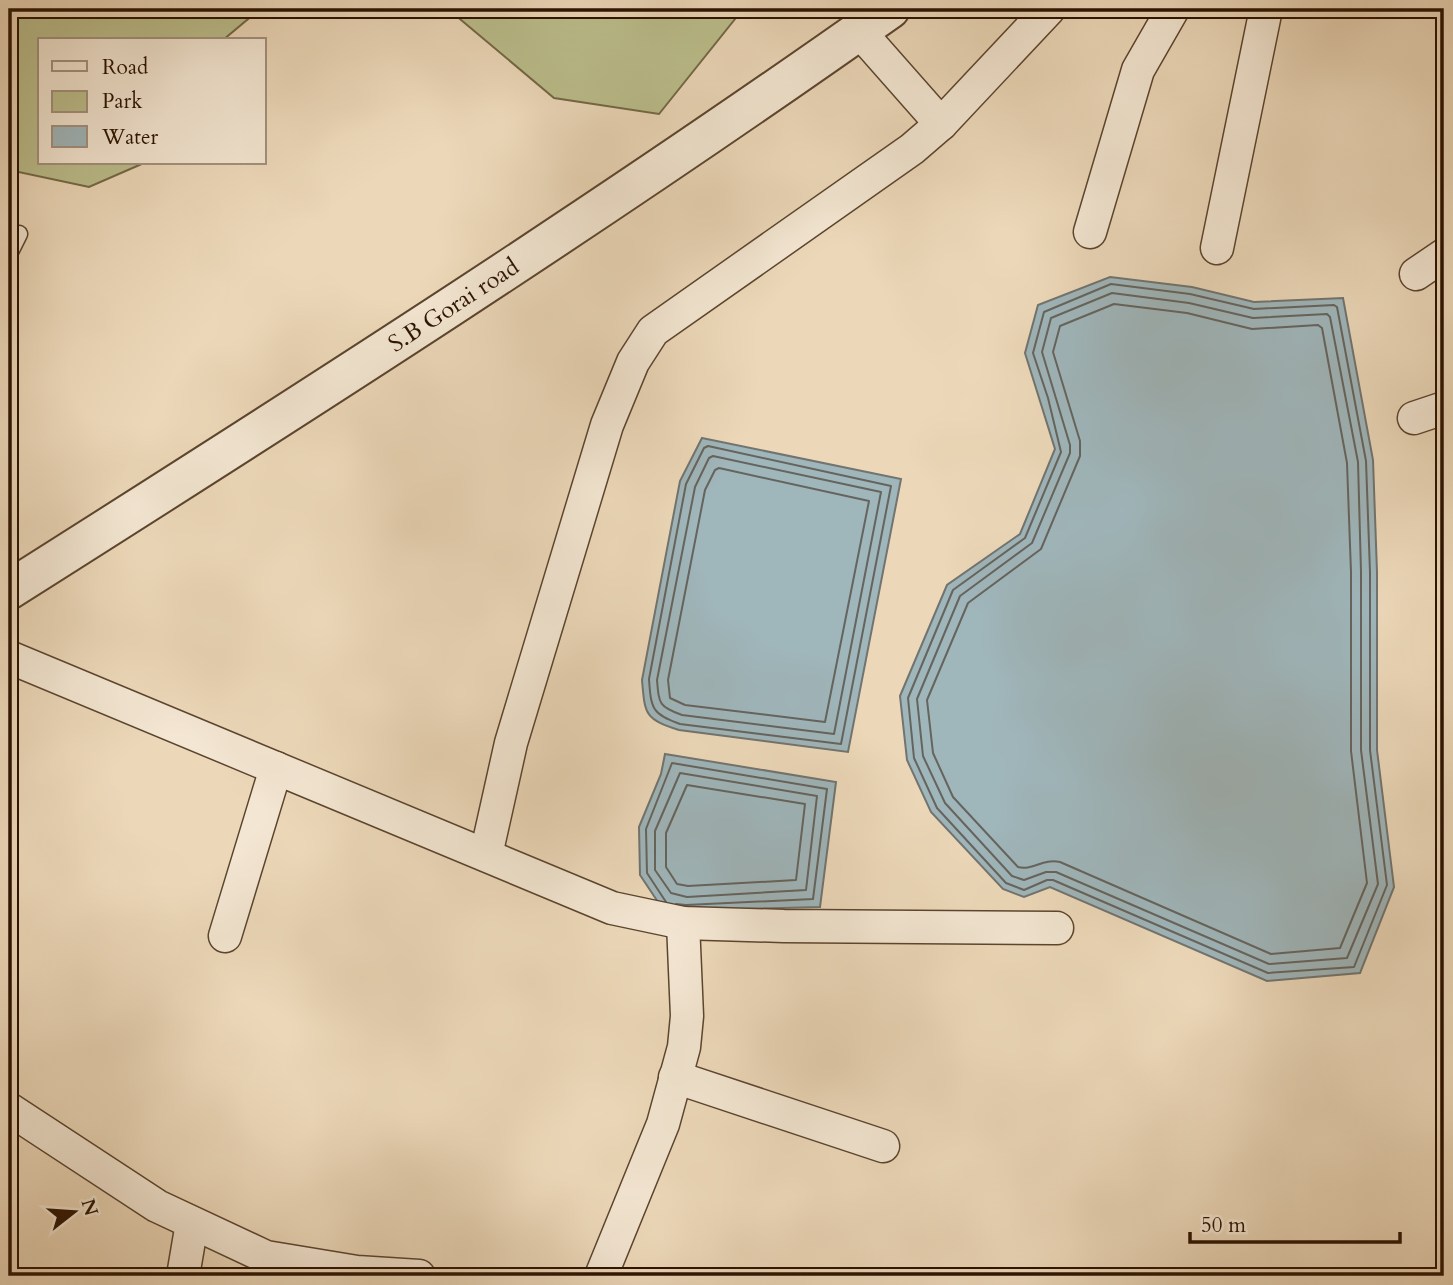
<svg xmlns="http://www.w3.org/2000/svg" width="1453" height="1285" font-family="Cardo,serif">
<rect width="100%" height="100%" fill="#ecd8b9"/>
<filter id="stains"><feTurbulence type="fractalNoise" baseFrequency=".00286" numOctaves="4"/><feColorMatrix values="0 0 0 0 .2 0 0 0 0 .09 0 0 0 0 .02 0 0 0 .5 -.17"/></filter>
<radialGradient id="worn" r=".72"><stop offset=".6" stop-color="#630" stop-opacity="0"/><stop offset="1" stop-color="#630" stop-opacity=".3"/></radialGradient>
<g fill="#bbbe8c" stroke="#736846" stroke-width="2">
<polygon points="9,9 260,9 223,40 40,40 40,163 144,163 89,187 9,170"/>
<polygon points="448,9 743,9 659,114 554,98"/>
</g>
<g fill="#9fb6bb" stroke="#717470" stroke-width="2">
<polygon points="1110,277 1192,287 1254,302 1343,298 1373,460 1377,572 1377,750 1394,887 1360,973 1267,981 1050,887 1024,897 1003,889 931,812 907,760 900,696 947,585 1020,534 1055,449 1025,353 1038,305"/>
<path d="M702,438l199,41 -53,273 -169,-22c-35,-11 -34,-16 -37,-50l38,-199z"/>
<polygon points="665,754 836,782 820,907 740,909 662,908 640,875 639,827 661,774"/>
</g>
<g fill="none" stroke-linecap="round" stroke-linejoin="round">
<g stroke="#65645e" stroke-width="2">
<polygon points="1111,284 1190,294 1254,309 1334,305 1337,307 1366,461 1370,572 1370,750 1387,885 1354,967 1268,973 1053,880 1047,880 1024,890 1006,883 937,808 914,758 908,698 953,590 1025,538 1061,452 1048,398 1033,353 1044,312"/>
<polygon points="1112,293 1189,303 1253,318 1327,314 1330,317 1358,462 1361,572 1361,750 1378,884 1347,958 1269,964 1056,872 1046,872 1024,880 1012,876 945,803 923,756 917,699 960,596 1032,543 1070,453 1070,445 1042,352 1051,318"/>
<path d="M1114,304l73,9 65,16 66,-4 4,3 25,135 4,109v179l16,132 -27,65 -69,6 -211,-92c-17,-4 -28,9 -42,5l-65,-70 -20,-44 -6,-53 41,-97 73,-54 39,-93v-15l-27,-89 7,-26z"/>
<path d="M708,446l183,40 -50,258 -161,-20c-28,-10 -29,-15 -31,-45l37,-195 18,-36z"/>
<path d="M713,456l168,36 -47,242 -152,-19c-23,-8 -23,-11 -25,-35l38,-193 14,-29z"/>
<polygon points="719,468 869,501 825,722 685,705 670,698 668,680 705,490 715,470"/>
<polygon points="680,773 817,796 806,890 687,897 671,893 655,870 655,831"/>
<polygon points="687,785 805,804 796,880 688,886 677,884 666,867 666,833"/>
<polyline points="666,902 647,873 646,829 672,763 827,789 813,899 686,905 676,904"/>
</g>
<g stroke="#5b442e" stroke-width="19">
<polyline id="service" points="9,254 19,234"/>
</g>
<g stroke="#5b442e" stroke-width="35">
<g id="minor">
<polyline points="859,31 941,124"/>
<polyline points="1090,232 1138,70 1173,9"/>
<polyline points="1217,248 1266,9"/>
<polyline points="1416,274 1444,255"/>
<polyline points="1414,418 1444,408"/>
<polyline points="9,657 612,908 683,923 784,926 1057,928"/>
<polyline points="486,855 511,743 607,425 633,362 653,331 912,149 941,124 1049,9"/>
<polyline points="225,936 276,768"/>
<polyline points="675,1077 883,1146"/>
<polyline points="9,1109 157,1206 266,1257 357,1272 419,1276"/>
<polyline points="183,1276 192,1223"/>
<polyline points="601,1276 663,1124 684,1047 687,1016 683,923"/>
</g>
</g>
<g stroke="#5b442e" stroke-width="42">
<g id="tertiary">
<path id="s1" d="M9,590c297,-188 594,-378 881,-581"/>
</g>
</g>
<use href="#service" stroke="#f3e6d2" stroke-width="16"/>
<use href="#minor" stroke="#f3e6d2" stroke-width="32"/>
<use href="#tertiary" stroke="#f3e6d2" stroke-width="38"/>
</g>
<g text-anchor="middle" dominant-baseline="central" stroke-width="6" stroke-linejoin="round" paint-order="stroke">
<g font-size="24" fill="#2b1200" stroke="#f3e6d2">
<text stroke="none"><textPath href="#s1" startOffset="528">S.B Gorai road</textPath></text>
</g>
</g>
<rect width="1453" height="1285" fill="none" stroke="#ecd8b9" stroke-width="35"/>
<rect x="10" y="10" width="1432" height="1264" fill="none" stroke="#2b1200" stroke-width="3.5"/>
<rect x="18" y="18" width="1418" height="1250" fill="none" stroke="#2b1200" stroke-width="2"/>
<rect x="38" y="38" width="228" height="126" fill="#f3e6d2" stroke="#a3917e" stroke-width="2"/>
<rect x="52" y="61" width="35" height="10" fill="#f3e6d2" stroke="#a3917e" stroke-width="2"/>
<text x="102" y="74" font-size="21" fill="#2b1200">Road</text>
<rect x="52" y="91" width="35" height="21" fill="#bbbe8c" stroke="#a3917e" stroke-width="2"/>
<text x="102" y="108" font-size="21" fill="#2b1200">Park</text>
<rect x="52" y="126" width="35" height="21" fill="#9fb6bb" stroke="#a3917e" stroke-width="2"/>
<text x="102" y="144" font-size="21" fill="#2b1200">Water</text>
<g transform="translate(74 1212) rotate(73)" stroke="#f3e6d2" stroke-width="5" paint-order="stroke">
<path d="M0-5L12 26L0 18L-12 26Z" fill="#2b1200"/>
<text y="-10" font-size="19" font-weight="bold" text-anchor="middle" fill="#2b1200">N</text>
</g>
<path d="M1190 1232v10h210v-10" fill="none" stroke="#2b1200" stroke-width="3.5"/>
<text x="1201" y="1232" font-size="21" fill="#2b1200" stroke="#f3e6d2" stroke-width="5" paint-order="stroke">50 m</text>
<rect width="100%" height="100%" filter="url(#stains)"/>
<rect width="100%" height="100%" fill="url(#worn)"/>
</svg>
